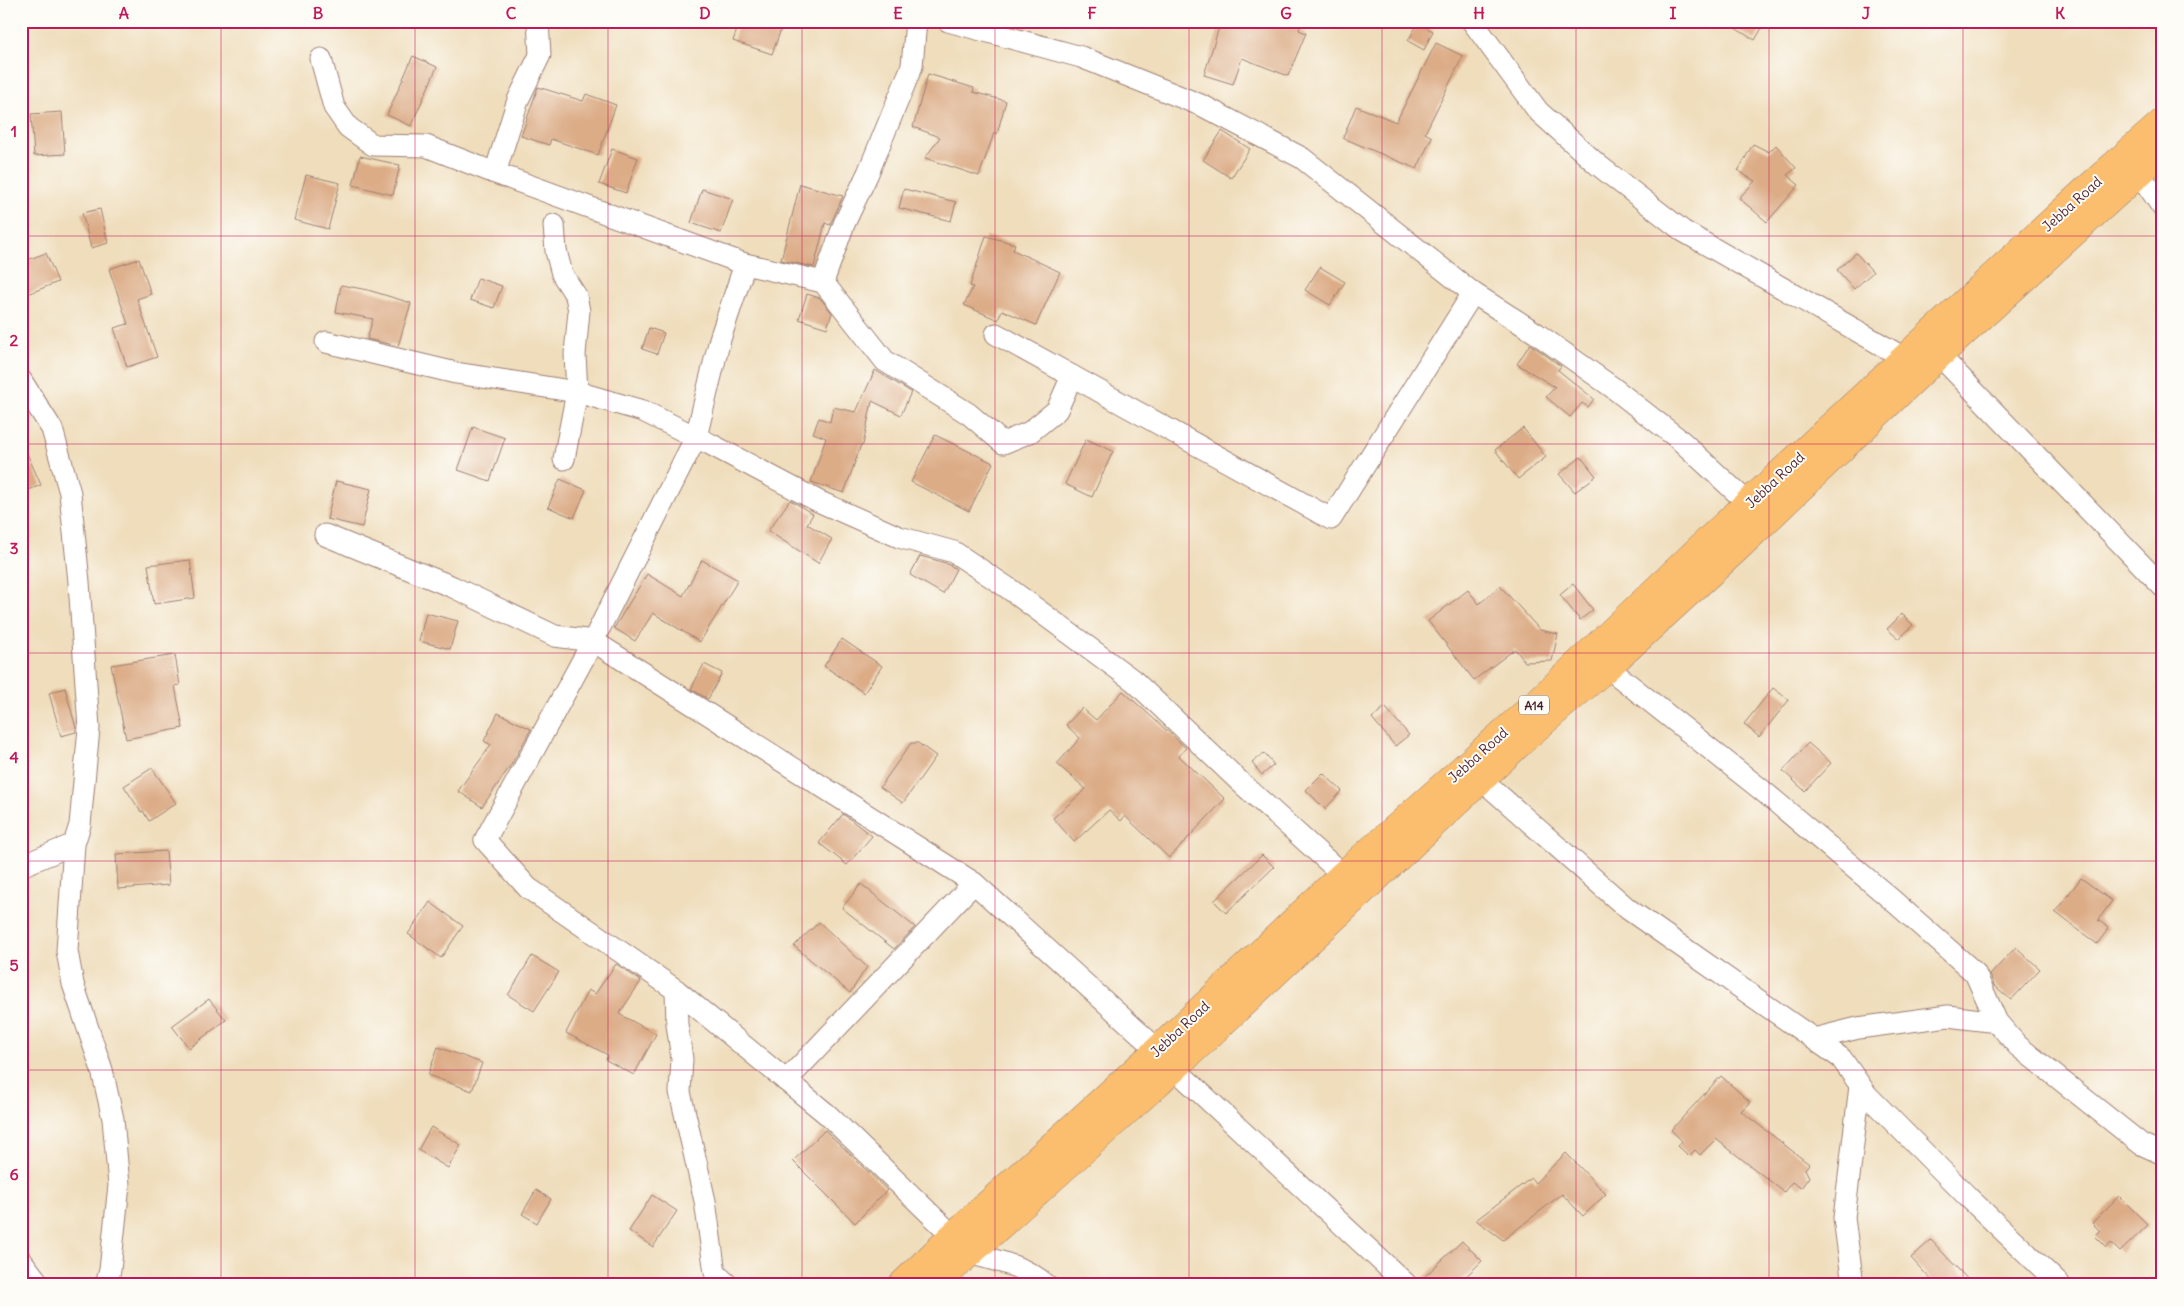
<svg xmlns="http://www.w3.org/2000/svg" width="2184" height="1306" font-family="Delius,sans-serif">
<rect width="100%" height="100%" fill="#fdfcf7"/>
<filter id="ink" filterUnits="userSpaceOnUse"><feTurbulence type="fractalNoise" baseFrequency=".02" numOctaves="2"/><feDisplacementMap in="SourceGraphic" scale="10" xChannelSelector="R" yChannelSelector="G"/><feConvolveMatrix kernelMatrix="1 2 1 2 8 2 1 2 1" color-interpolation-filters="sRGB"/></filter>
<filter id="wash" filterUnits="userSpaceOnUse"><feTurbulence type="fractalNoise" baseFrequency=".0096" numOctaves="4" result="noise"/><feDisplacementMap in="SourceGraphic" scale="20" xChannelSelector="R" yChannelSelector="G"/><feGaussianBlur stdDeviation="1.12" result="paint"/><feColorMatrix in="noise" values="0 0 0 0 0 0 0 0 0 0 0 0 0 0 0 0 0 1.4 0 .05"/><feComposite in="paint" operator="in"/></filter>
<g filter="url(#wash)">
<rect width="100%" height="100%" fill="#efddbb"/>
<g id="blocks">
<g fill="#dcac86">
<polygon points="740,21 784,21 772,54 733,41"/>
<polygon points="1221,21 1302,21 1299,30 1306,33 1288,76 1242,58 1233,84 1204,75"/>
<polygon points="1723,21 1766,21 1755,40"/>
<polygon points="1418,23 1433,31 1424,50 1408,41"/>
<polygon points="1436,43 1463,56 1425,133 1432,137 1417,169 1343,138 1356,106 1396,122"/>
<polygon points="413,56 437,67 411,126 387,115"/>
<polygon points="928,74 974,88 973,92 1006,101 997,134 994,133 979,176 925,158 940,137 913,127"/>
<polygon points="538,87 583,101 586,94 616,105 598,155 551,139 549,145 521,136"/>
<polygon points="62,112 65,154 34,156 31,114"/>
<polygon points="1222,131 1250,149 1231,178 1203,160"/>
<polygon points="1753,144 1769,152 1776,145 1796,168 1787,175 1799,185 1767,222 1739,198 1755,181 1738,171"/>
<polygon points="612,149 638,158 626,193 599,184"/>
<polygon points="360,156 400,165 393,195 353,185"/>
<polygon points="306,175 340,183 328,229 294,220"/>
<polygon points="800,184 843,196 830,225 825,223 814,267 781,260"/>
<polygon points="702,189 733,199 721,233 691,223"/>
<polygon points="904,189 956,202 951,221 899,208"/>
<polygon points="100,209 108,243 91,248 82,213"/>
<polygon points="986,236 1015,244 1013,250 1060,272 1036,325 1002,310 998,320 964,305 973,287 970,286"/>
<polygon points="46,253 58,282 25,295 21,285 21,262"/>
<polygon points="1856,253 1873,272 1854,289 1837,270"/>
<polygon points="139,259 151,294 137,299 157,357 127,367 114,328 128,324 109,269"/>
<polygon points="1320,267 1345,282 1330,305 1305,290"/>
<polygon points="478,278 502,286 494,308 470,300"/>
<polygon points="341,285 368,290 411,303 398,346 367,339 373,319 336,312"/>
<polygon points="807,294 820,298 832,313 827,328 799,319"/>
<polygon points="649,328 664,333 657,354 642,349"/>
<polygon points="1530,344 1561,366 1558,370 1594,399 1588,407 1582,403 1570,417 1546,397 1555,387 1517,364"/>
<polygon points="875,370 911,392 901,415 872,401 863,445 861,445 844,493 811,482 826,438 813,433 819,418 830,422 833,407 856,412"/>
<polygon points="473,427 505,438 490,481 458,470"/>
<polygon points="1523,428 1546,457 1518,479 1495,450"/>
<polygon points="935,435 993,463 969,511 911,482"/>
<polygon points="1086,439 1113,451 1092,497 1065,484"/>
<polygon points="21,440 41,485 21,493"/>
<polygon points="1581,457 1596,476 1575,492 1559,474"/>
<polygon points="560,479 586,490 574,518 548,507"/>
<polygon points="336,481 371,489 362,527 327,519"/>
<polygon points="790,500 813,514 807,524 832,539 818,563 768,531"/>
<polygon points="920,556 946,563 956,569 943,594 910,575"/>
<polygon points="190,560 195,598 154,604 148,565"/>
<polygon points="702,560 738,580 700,642 653,613 635,641 614,628 647,574 683,596"/>
<polygon points="1573,584 1593,610 1580,620 1560,595"/>
<polygon points="1500,586 1540,630 1558,634 1552,661 1525,662 1515,649 1474,680 1428,621 1468,590 1479,604"/>
<polygon points="426,613 458,621 450,649 419,641"/>
<polygon points="1902,614 1913,625 1899,639 1887,629"/>
<polygon points="842,639 882,666 864,693 824,666"/>
<polygon points="175,655 180,685 175,686 183,728 126,739 111,665"/>
<polygon points="704,664 722,673 708,699 691,689"/>
<polygon points="65,688 76,728 76,732 61,736 49,693"/>
<polygon points="1773,688 1789,700 1759,737 1744,724"/>
<polygon points="1123,691 1186,748 1179,756 1225,799 1169,858 1125,816 1121,821 1109,810 1074,842 1053,818 1086,789 1057,764 1080,738 1066,725 1082,708 1096,720"/>
<polygon points="1385,707 1409,735 1395,746 1372,718"/>
<polygon points="498,713 531,729 511,765 482,807 458,791 491,745 484,741"/>
<polygon points="911,743 918,743 936,756 903,803 880,787"/>
<polygon points="1808,743 1831,763 1805,791 1783,771"/>
<polygon points="1264,753 1274,765 1262,775 1252,763"/>
<polygon points="152,768 176,803 149,821 143,811 141,812 124,786"/>
<polygon points="1323,773 1342,791 1325,809 1306,790"/>
<polygon points="843,814 872,836 847,865 819,843"/>
<polygon points="166,851 169,885 118,889 116,854"/>
<polygon points="1262,855 1274,867 1226,913 1214,901"/>
<polygon points="2081,878 2112,901 2098,920 2109,928 2097,944 2055,912"/>
<polygon points="861,884 915,927 894,949 842,908"/>
<polygon points="430,902 463,926 441,958 408,934"/>
<polygon points="819,922 867,967 850,993 794,946"/>
<polygon points="2016,947 2040,969 2011,1000 1994,985 1990,975"/>
<polygon points="532,956 559,972 534,1011 508,995"/>
<polygon points="616,964 641,981 619,1014 656,1034 634,1075 606,1060 608,1055 566,1033 588,990 595,994"/>
<polygon points="209,999 226,1020 189,1048 172,1026"/>
<polygon points="438,1047 482,1063 472,1091 428,1075"/>
<polygon points="1721,1076 1750,1102 1741,1111 1809,1164 1805,1169 1809,1177 1801,1188 1792,1182 1784,1192 1716,1139 1700,1155 1695,1150 1689,1156 1678,1146 1682,1141 1671,1130"/>
<polygon points="431,1127 461,1145 448,1168 418,1150"/>
<polygon points="825,1130 887,1190 855,1223 793,1161"/>
<polygon points="1566,1153 1606,1194 1583,1216 1562,1194 1503,1240 1476,1220 1531,1178 1535,1183"/>
<polygon points="536,1190 551,1199 537,1223 522,1214"/>
<polygon points="652,1195 677,1211 653,1247 629,1231"/>
<polygon points="2119,1196 2148,1225 2120,1252 2111,1243 2107,1248 2095,1236 2100,1231 2092,1223"/>
<polygon points="1931,1240 1973,1285 1936,1285 1911,1258"/>
<polygon points="1462,1241 1482,1261 1457,1285 1419,1285 1419,1282"/>
</g>
</g>
</g>
<g filter="url(#ink)">
<use href="#blocks" fill-opacity="0" stroke="#9c7e73" stroke-width="1"/>
<g fill="none" stroke-linecap="round" stroke-linejoin="round">
<g stroke="#9c7e73" stroke-width="23">
<g id="minor">
<polyline points="538,21 540,55 518,100 495,173 745,264 823,282"/>
<polyline points="916,21 912,66 868,173 844,224 823,282 885,361 969,414 1003,443 1030,432 1057,410 1072,376 996,334"/>
<polyline points="948,21 1081,57 1203,106 1302,158 1473,293 1536,333 1612,387 1680,440 1749,504"/>
<polyline points="1472,21 1538,111 1598,165 1683,231 1906,359"/>
<polyline points="321,59 334,107 348,127 373,145 426,146 495,173"/>
<polyline points="2139,173 2163,208"/>
<polyline points="554,225 556,251 562,274 576,296 579,311 575,354 577,392 564,459"/>
<polyline points="745,264 720,339 696,437 593,641 485,840 528,888 676,990 828,1115 953,1236"/>
<polyline points="326,342 456,373 577,392 643,411 710,444 818,501 899,537 954,552 1008,588 1134,681 1238,780 1343,875"/>
<polyline points="1939,355 2163,587"/>
<polyline points="1072,376 1331,519 1473,293"/>
<polyline points="21,380 52,429 70,493 79,582 89,728 80,825 74,844 67,951 73,984 102,1070 113,1119 119,1185 110,1270 106,1285"/>
<polyline points="325,535 453,587 555,636 593,641 974,883 786,1081"/>
<polyline points="1607,667 1763,791 1891,899 1975,973 1997,1022 2018,1046 2141,1144 2163,1154"/>
<polyline points="1482,780 1628,909 1841,1058 1867,1095 1968,1197 2060,1285"/>
<polyline points="21,866 74,844"/>
<polyline points="974,883 1158,1050"/>
<polyline points="676,990 677,1024 682,1059 680,1092 705,1201 715,1273 728,1285"/>
<polyline points="1814,1039 1858,1028 1948,1016 1997,1022"/>
<polyline points="1174,1068 1407,1285"/>
<path d="M968,1253c26,7 58,13 78,32"/>
<polyline points="21,1260 40,1285"/>
<polyline points="1853,1285 1844,1218 1860,1086"/>
</g>
</g>
<g stroke="#9c7e73" stroke-width="29">
<g id="highway">
<polyline points="902,1285 953,1236 1158,1050 1343,875 1537,703 1712,537 2083,193 2163,122"/>
<polyline points="934,1285 1174,1068 1530,733 1607,667 1735,550 1939,355 2163,151"/>
</g>
</g>
<use href="#minor" stroke="#fff" stroke-width="21"/>
<use href="#highway" stroke="#fabe6e" stroke-width="28"/>
</g>
</g>
<path fill="none" stroke="#c2185b" stroke-width="1" stroke-opacity="0.55" d="M221,21v1264M415,21v1264M608,21v1264M802,21v1264M995,21v1264M1189,21v1264M1382,21v1264M1576,21v1264M1769,21v1264M1963,21v1264M21,236h2142M21,444h2142M21,653h2142M21,861h2142M21,1070h2142"/>
<g text-anchor="middle" dominant-baseline="central" stroke-width="4" stroke-linejoin="round" paint-order="stroke">
<rect fill="#fdfcf7" stroke="#806168" stroke-width="1" x="1519" y="695.5" width="30" height="19" rx="4"/>
<g font-size="12" font-weight="bold" fill="#4a1f2b">
<text x="1534" y="705">A14</text>
</g>
<g font-size="14" fill="#4a1f2b" stroke="#fdfcf7">
<text transform="translate(2072 204) rotate(-42)">Jebba Road</text>
<text transform="translate(1775 480) rotate(-43)">Jebba Road</text>
<text transform="translate(1478 755) rotate(-42)">Jebba Road</text>
<text transform="translate(1180 1029) rotate(-43)">Jebba Road</text>
</g>
</g>
<rect width="2184" height="1306" fill="none" stroke="#fdfcf7" stroke-width="55"/>
<rect x="28" y="28" width="2128" height="1250" fill="none" stroke="#c2185b" stroke-width="2"/>
<g font-size="16" text-anchor="middle" font-weight="bold" fill="#c2185b">
<text x="124" y="19">A</text>
<text x="318" y="19">B</text>
<text x="511" y="19">C</text>
<text x="705" y="19">D</text>
<text x="898" y="19">E</text>
<text x="1092" y="19">F</text>
<text x="1286" y="19">G</text>
<text x="1479" y="19">H</text>
<text x="1673" y="19">I</text>
<text x="1866" y="19">J</text>
<text x="2060" y="19">K</text>
<text x="14" y="137">1</text>
<text x="14" y="346">2</text>
<text x="14" y="554">3</text>
<text x="14" y="763">4</text>
<text x="14" y="971">5</text>
<text x="14" y="1180">6</text>
</g>
</svg>
